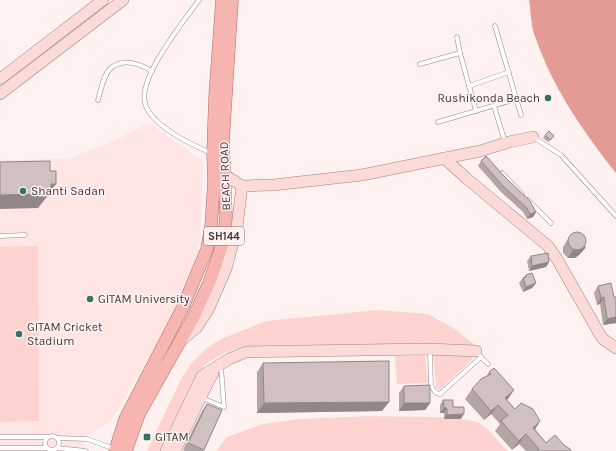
<svg xmlns="http://www.w3.org/2000/svg" width="616" height="451" font-family="Karla,sans-serif">
<rect width="100%" height="100%" fill="#fef1f0"/>
<polygon fill="#ffe5e3" points="149,123 203,162 200,237 195,265 164,333 110,422 84,437 85,451 0,451 0,160 67,159 107,144"/>
<g fill="#fdd3d0">
<polygon points="38,246 39,421 0,422 0,247"/>
<polygon points="378,310 428,314 455,329 475,345 244,346 224,353 206,364 192,384 161,451 147,451 182,377 193,361 207,348 221,339 266,321"/>
<polygon points="433,354 467,356 474,358 439,390 436,387"/>
<polygon points="395,356 425,356 428,383 397,384"/>
<path d="M370,416c21,1 96,-1 111,8 10,7 18,18 26,27h-291l11,-14 36,-13 38,-5z"/>
</g>
<path fill="#e49b96" d="M529,0h87v173c-32,-40 -63,-85 -80,-134 -5,-11 -5,-27 -7,-39z"/>
<g fill="none" stroke-linecap="round" stroke-linejoin="round">
<g stroke="#968786" stroke-width="5">
<g id="lane">
<path d="M199,0c-15,21 -61,77 -54,103 5,22 47,42 66,50"/>
<polyline points="495,26 521,115"/>
<polyline points="457,37 460,53 476,111"/>
<polyline points="420,64 460,53"/>
<polyline points="469,86 509,72"/>
<path d="M98,100c3,-10 5,-25 13,-32 12,-10 29,-4 41,3"/>
<polyline points="494,106 505,142"/>
<polyline points="438,122 516,99"/>
<polyline points="533,137 561,155 616,216"/>
<polyline points="502,173 522,194"/>
<polyline points="528,200 551,223"/>
<polyline points="0,236 25,235"/>
<polyline points="430,351 431,386 436,393 440,394 481,357"/>
<polyline points="480,356 488,364"/>
<polyline points="202,398 224,407 221,367"/>
<circle cx="52" cy="443" r="7"/>
<polyline points="0,437 49,437"/>
<polyline points="57,438 87,439 115,449"/>
<polyline points="0,448 47,448"/>
<polyline points="57,448 86,451"/>
</g>
</g>
<g stroke="#968786" stroke-width="12">
<g id="secondary">
<polyline points="0,79 103,0"/>
<polyline points="0,94 123,0"/>
<polyline points="444,158 466,178 548,246 557,259 599,333 603,339 616,348"/>
<polyline points="242,186 273,185 362,175 480,151 509,142 533,137"/>
<polyline points="182,340 197,327 208,310 226,269 237,227 242,186 225,175"/>
<polyline points="166,451 202,376 229,359 246,352 427,349 476,351"/>
<polyline points="175,451 209,380 213,374"/>
</g>
</g>
<g stroke="#b36a66" stroke-width="13">
<g id="primary">
<polyline points="115,451 125,419 183,307 207,249 211,227 214,181 213,154 215,96 222,0"/>
<polyline points="126,451 139,414 193,318 209,283 224,239 226,216 223,142 232,0"/>
</g>
</g>
<use href="#lane" stroke="#fff" stroke-width="4"/>
<use href="#secondary" stroke="#fbdad8" stroke-width="11"/>
<use href="#primary" stroke="#f7b5b2" stroke-width="12"/>
</g>
<g fill="#b3a5a4">
<polygon points="545,135 552,139 548,142 543,138"/>
<polygon points="481,161 504,177 536,212 533,217 527,219 523,212 501,192 478,166"/>
<polygon points="571,234 586,247 580,254 575,258 568,258 563,253 563,247"/>
<polygon points="531,256 549,262 546,267 529,271 527,261"/>
<polygon points="526,275 536,283 532,288 523,292 519,283 523,278"/>
<polygon points="598,286 614,297 616,297 616,323 603,325 600,304 597,305 594,293"/>
<polygon points="263,363 382,411 257,413 257,372"/>
<polygon points="494,368 507,400 515,409 540,421 535,429 546,443 564,445 571,451 526,451 519,444 512,450 495,431 500,424 491,414 484,420 465,399 472,389 486,377 489,372"/>
<polygon points="404,386 430,403 425,410 399,411 399,393"/>
<polygon points="443,400 453,407 461,419 444,419 444,413 440,413 440,405"/>
<polygon points="207,404 204,450 203,451 185,451 183,450 202,411"/>
</g>
<g fill="#928686">
<polygon points="51,184 56,184 46,198 38,208 0,209 0,195"/>
<polygon points="536,212 533,217 527,219 530,214"/>
<polygon points="586,247 580,254 575,258 568,258 573,250"/>
<polygon points="549,262 546,267 529,271 532,266"/>
<polygon points="536,283 532,288 523,292 526,287"/>
<polygon points="604,297 600,304 597,305 601,298"/>
<polygon points="616,317 616,323 603,325 607,319"/>
<polygon points="514,390 508,399 499,408 505,398"/>
<polygon points="389,402 382,411 257,413 264,403"/>
<polygon points="404,403 430,403 425,410 399,411"/>
<polygon points="498,405 491,414 484,420 491,411"/>
<polygon points="444,408 447,408 444,413 440,413"/>
<polygon points="464,414 461,419 444,419 447,415"/>
<polygon points="540,421 534,431 533,428"/>
<polygon points="526,434 519,444 512,450 519,441"/>
</g>
<g fill="#d0c0bf" stroke="#928686">
<polygon points="549,131 554,136 550,140 545,135"/>
<polygon points="486,156 504,176 530,201 536,212 530,214 527,208 504,187 481,161"/>
<polygon points="50,161 50,171 56,171 56,184 51,184 51,191 48,191 48,194 0,195 0,162"/>
<circle cx="577" cy="241" r="9"/>
<polygon points="548,253 549,262 532,266 531,256"/>
<polygon points="532,273 536,283 526,287 523,278 526,277 526,275"/>
<polygon points="611,283 614,297 616,297 616,317 607,319 604,297 601,298 598,286"/>
<polygon points="389,361 389,402 264,403 263,363"/>
<polygon points="494,368 514,390 505,398 515,409 521,403 533,409 540,421 533,428 546,443 555,435 564,445 570,449 571,451 537,451 539,449 526,434 519,441 501,421 508,415 498,405 491,411 472,389 481,379 491,374 489,372"/>
<polygon points="430,385 430,403 404,403 404,386"/>
<polygon points="443,400 453,400 453,407 464,407 464,414 447,415 447,408 444,408"/>
<polygon points="207,404 222,410 204,450 188,443"/>
</g>
<g fill="#317261" stroke="#fef1f0" stroke-width="1.5">
<circle cx="548" cy="98" r="4"/>
<circle cx="23" cy="191" r="4"/>
<circle cx="90" cy="299" r="4"/>
<circle cx="19" cy="334" r="4"/>
<rect x="143" y="433" width="8" height="8" rx="2"/>
</g>
<g text-anchor="middle" dominant-baseline="central" stroke-width="3" stroke-linejoin="round" paint-order="stroke">
<rect fill="#fef1f0" stroke="#7a7271" stroke-width="1" x="204" y="227" width="40" height="18" rx="3"/>
<g font-size="11" font-weight="bold" fill="#413b3a">
<text x="224" y="236">SH144</text>
</g>
<g font-size="12" fill="#413b3a" stroke="#fef1f0" text-anchor="start">
<text x="540" y="98" text-anchor="end">Rushikonda Beach</text>
<text x="31" y="191">Shanti Sadan</text>
<text x="98" y="299">GITAM University</text>
<text x="27" y="327">GITAM Cricket<tspan x="27" dy="14">Stadium</tspan></text>
<text x="155" y="437">GITAM</text>
</g>
<g font-size="12" fill="#413b3a" stroke="#fef1f0">
<text transform="translate(225 176) rotate(-92)">BEACH ROAD</text>
</g>
</g>
</svg>
